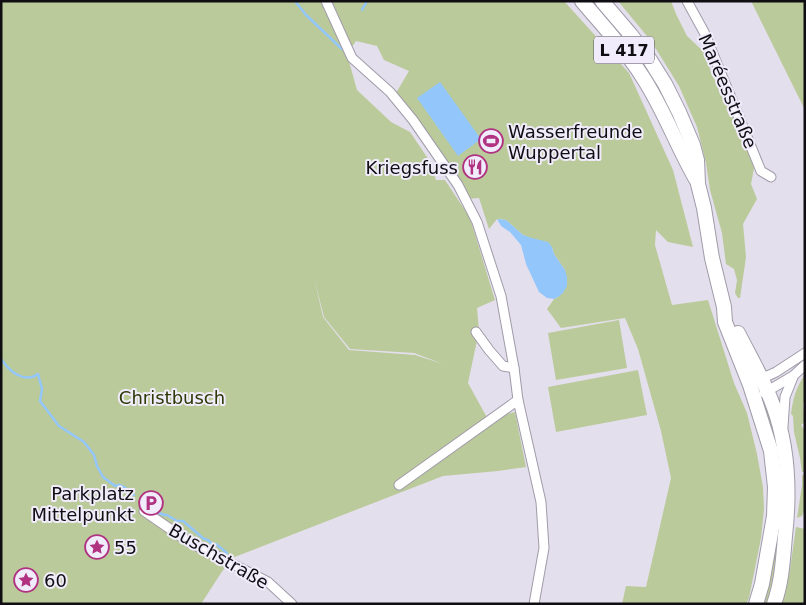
<svg xmlns="http://www.w3.org/2000/svg" width="806" height="605" font-family="'DejaVu Sans',sans-serif">
<rect width="100%" height="100%" fill="#e4dfed"/>
<g fill="#bbca9a" fill-rule="evenodd">
<path d="M1,1h563l65,72 44,97 20,77 -25,-5 -12,-12 -1,15 17,60 36,-5 26,83 13,30 10,41 6,33 1,22 -3,29 -12,60 -3,6h-124l4,-18 20,1 25,-109 -10,-47 -23,-82 -13,-31 -64,10 -14,-19 7,-10 4,-2 7,-27 -11,-16 -2,-7 -29,-12 -17,-15 -9,-1 -8,10 -10,-31 -12,1 -71,-106 13,-22 -25,-11 -7,-14 -21,-5 -9,13 10,36 34,32 19,10 19,28 7,20h9l25,38 25,82 -18,8 2,23 -11,52 22,40 9,-7 16,-4 11,55 -28,4 -55,5 -211,82 1,6 -10,6 -22,34h-200zM314,278l10,39 26,32 64,4 29,11 -28,-9 -66,-5 -26,-33z"/>
<path d="M590,1h5c21,25 42,49 60,77 14,21 23,46 32,70z"/>
<polygon points="618,1 671,1 676,14 687,36 705,53 711,72 720,91 731,102 754,168 751,184 757,199 743,224 746,257 740,298 738,298 735,293 737,280 734,269 726,264 722,233 710,190 706,163 697,127 679,86 651,41"/>
<polygon points="751,1 805,1 805,110"/>
<polygon points="619,320 627,368 556,380 548,333"/>
<polygon points="638,370 647,415 556,432 548,387"/>
<path d="M805,374v27l-2,3 2,18 -4,3 4,6v41h-3l-2,-14 -6,-26 -1,-16 -2,-2c2,-16 5,-26 14,-40z"/>
<polygon points="768,407 775,429 782,468 778,557 771,594 767,604 762,604 773,558 763,410"/>
<polygon points="802,475 805,475 805,508 802,516 797,518 802,485"/>
<polygon points="796,527 805,529 805,604 779,604 790,569"/>
</g>
<g fill="#93c7fb">
<polygon points="440,82 481,139 458,156 417,98"/>
<polygon points="497,219 506,220 523,235 532,238 548,242 552,247 554,254 565,270 567,277 567,286 563,293 558,297 554,299 547,298 539,292 526,264 521,245 510,232 501,226"/>
</g>
<g fill="none" stroke-linecap="round" stroke-linejoin="round">
<g stroke="#93c7fb" stroke-width="2.5">
<polyline points="295,1 306,15 342,49"/>
<polyline points="362,10 367,1"/>
<path d="M1,359c8,12 23,25 37,15l4,15 -2,12 19,25 25,16 10,13 3,11 6,11 12,9 4,-1 5,2 10,8"/>
<polyline points="155,511 164,515 167,515 177,521 183,521 204,539 208,540 212,544 216,544 227,553"/>
</g>
<g stroke="#a09ba9" stroke-width="11">
<g id="street">
<polyline points="326,1 352,58 390,92 413,120 458,185 477,222 501,296 514,368 518,400 541,502 544,548 534,604"/>
<polyline points="687,1 704,32 761,171 771,177"/>
<polyline points="476,332 489,350 503,366 514,368"/>
<polyline points="759,380 776,372 805,353"/>
<polyline points="764,393 793,376 805,365"/>
<polyline points="783,427 785,397 793,377"/>
<polyline points="399,485 518,400"/>
<polyline points="144,511 189,542 268,582 292,604"/>
</g>
</g>
<g stroke="#a09ba9" stroke-width="16">
<g id="primary">
<path d="M582,1c21,25 43,48 60,75 22,33 35,71 55,105"/>
<polyline points="602,1 631,35 650,60 665,84 679,112 693,145 697,160 698,184 704,208 712,258 724,307 725,322 750,385 771,451 775,487 774,516 762,584 756,604"/>
<path d="M738,333c12,24 26,47 35,72 16,43 17,87 12,131 -2,23 -3,46 -11,68"/>
</g>
</g>
<use href="#street" stroke="#fff" stroke-width="9"/>
<use href="#primary" stroke="#fff" stroke-width="14"/>
</g>
<defs>
<g id="stadium-ring" transform="scale(1.25)"><circle r="9.5" fill="#f1ecfb" stroke="#b03281" stroke-width="1.5"/><path d="M0-5a6.5 5 0 1 0 0 10a6.5 5 0 1 0 0-10ZM-3.5-1.8h7v3.6h-7Z" fill="#b03281"/></g>
<g id="restaurant-ring" transform="scale(1.25)"><circle r="9.5" fill="#f1ecfb" stroke="#b03281" stroke-width="1.5"/><path d="M-5-6h1v4h1v-4h1v4h1v-4h1v5L-1.5 .5V6h-2V.5L-5-1ZM5-6V6H3V1.5H1.5Q1.5-4 5-6Z" fill="#b03281"/></g>
<g id="parking-ring" transform="scale(1.25)"><circle r="9.5" fill="#f1ecfb" stroke="#b03281" stroke-width="1.5"/><path d="M-3.5-5.5H1a3.5 3.5 0 0 1 0 7H-1V5.5H-3.5ZM-1-3.4V-.6H.8a1.4 1.4 0 0 0 0-2.8Z" fill="#b03281"/></g>
<g id="sight-ring" transform="scale(1.25)"><circle r="9.5" fill="#f1ecfb" stroke="#b03281" stroke-width="1.5"/><path d="M0-6L1.8-2.2L6-1.7L2.9 1.2L3.7 5.4L0 3.3L-3.7 5.4L-2.9 1.2L-6-1.7L-1.8-2.2Z" fill="#b03281"/></g>
</defs>
<g fill-rule="evenodd">
<use href="#stadium-ring" x="491" y="141"/>
<use href="#restaurant-ring" x="475" y="167"/>
<use href="#parking-ring" x="151" y="503"/>
<use href="#sight-ring" x="97" y="547"/>
<use href="#sight-ring" x="26" y="580"/>
</g>
<g text-anchor="middle" dominant-baseline="central" stroke-width="4" stroke-linejoin="round" paint-order="stroke">
<rect fill="#f1ecfb" stroke="#545159" stroke-width="1" x="594" y="36.5" width="60" height="27" rx="4"/>
<g font-size="16" font-weight="bold" fill="#100e13">
<text x="624" y="50">L 417</text>
</g>
<g font-size="18" fill="#100e13" stroke="#f1ecfb">
<text transform="translate(728 91) rotate(67)">Maréesstraße</text>
<text transform="translate(219 556) rotate(30)">Buschstraße</text>
</g>
<g font-size="18" fill="#100e13" stroke="#f1ecfb" text-anchor="start">
<text x="508" y="131">Wasserfreunde<tspan x="508" dy="21">Wuppertal</tspan></text>
<text x="458" y="167" text-anchor="end">Kriegsfuss</text>
<text x="134" y="493" text-anchor="end">Parkplatz<tspan x="134" dy="21">Mittelpunkt</tspan></text>
<text x="114" y="547">55</text>
<text x="44" y="580">60</text>
</g>
<g font-size="18" fill="#2d3906" stroke="#f1ecfb">
<text x="172" y="397">Christbusch</text>
</g>
</g>
<rect width="806" height="605" fill="none" stroke="#100e13" stroke-width="5"/>
</svg>
